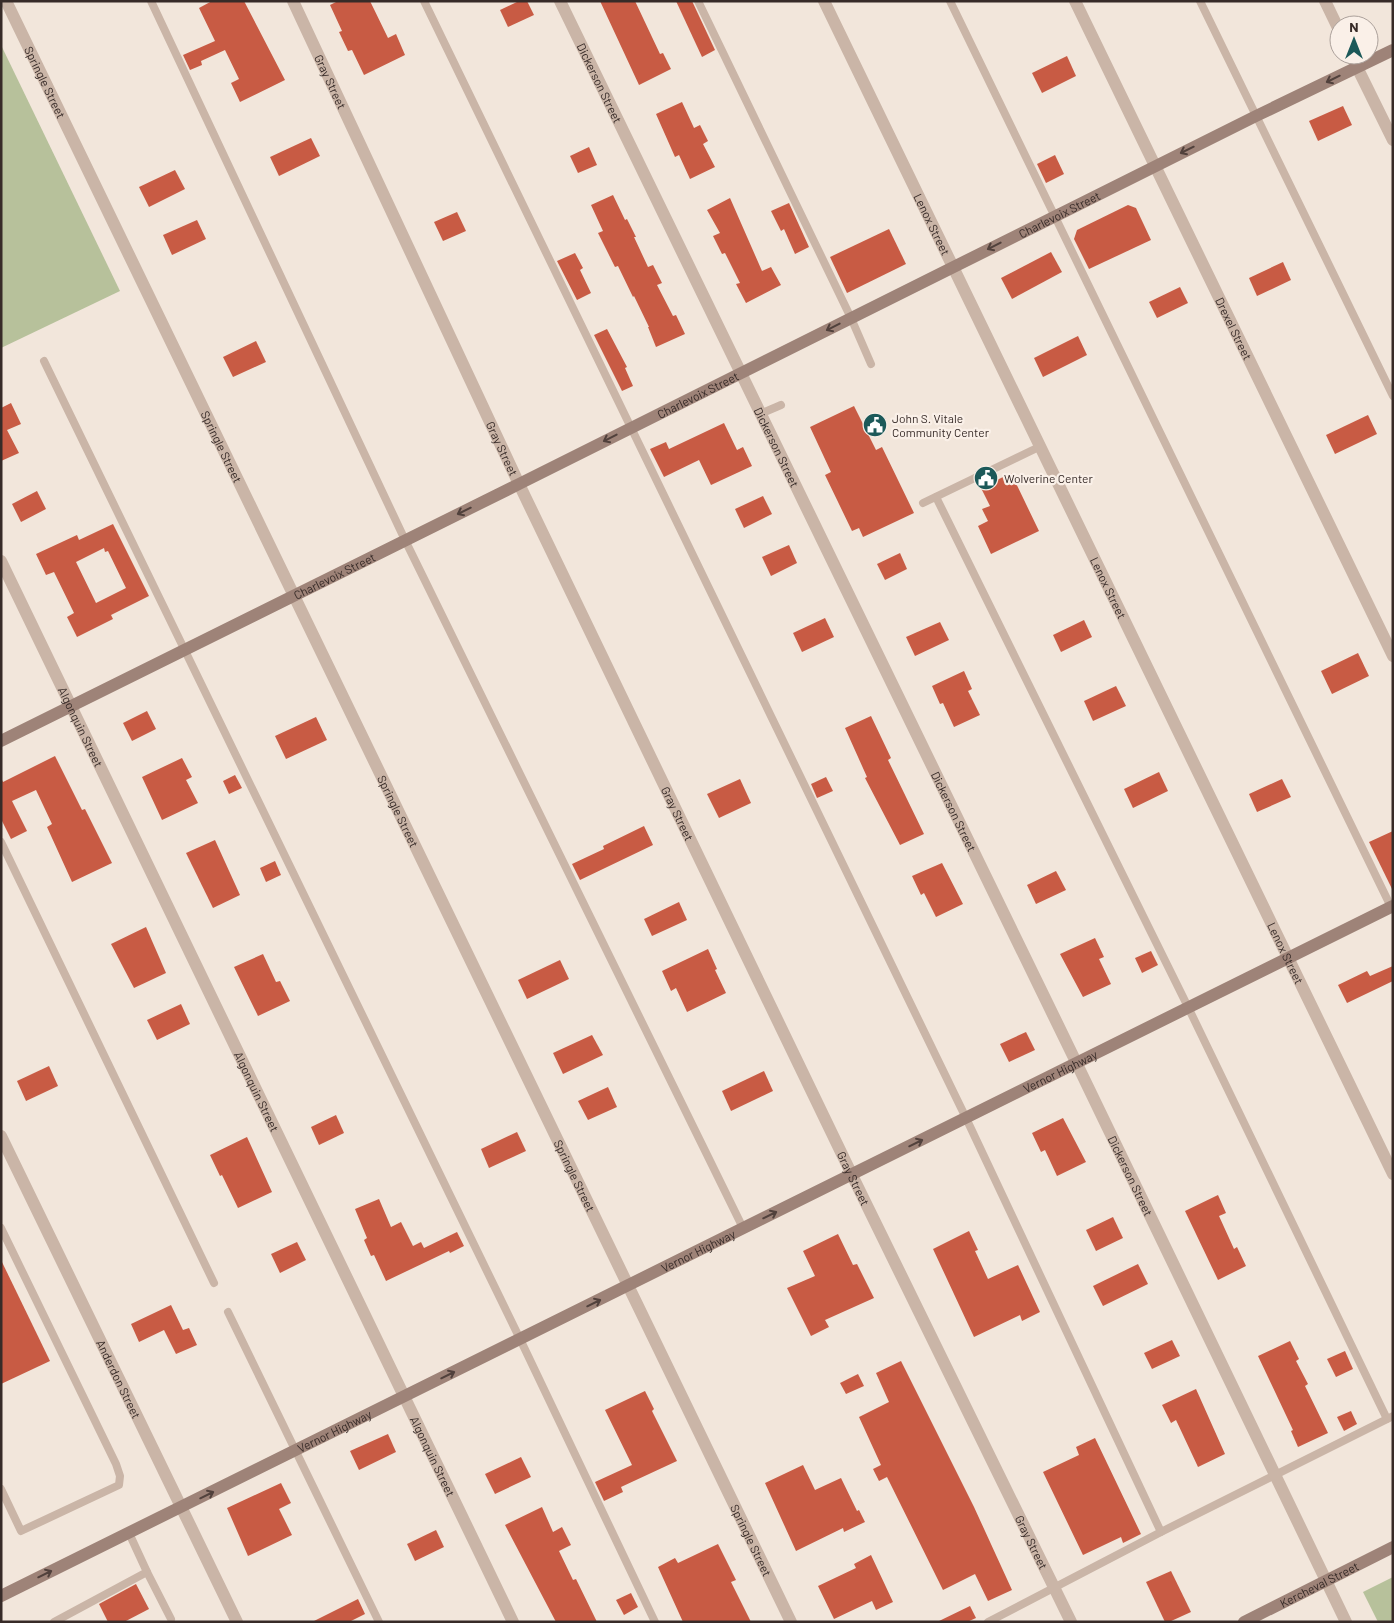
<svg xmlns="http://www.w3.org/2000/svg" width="1394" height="1623" font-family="Barlow,sans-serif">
<rect width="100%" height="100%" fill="#f2e6db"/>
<g fill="#b7c19b">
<polygon points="1,45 120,291 1,348"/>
<polygon points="1393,1577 1393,1622 1378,1622 1363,1592"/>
</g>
<g fill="#c85b44" fill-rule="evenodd">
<polygon points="212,1 244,1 285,80 240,102 231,83 239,79 225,50 201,61 202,65 190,70 183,55 215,41 199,8"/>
<polygon points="338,1 370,1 388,38 396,34 405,55 364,75 352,50 348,51 339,32 342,31 330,5"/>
<polygon points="519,1 527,1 534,15 508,27 500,10"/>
<polygon points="600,1 635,1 660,54 663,53 671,69 639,85"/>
<polygon points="676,1 692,1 715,50 702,57"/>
<polygon points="1067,56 1076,76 1042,93 1032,73"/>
<polygon points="682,102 694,128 700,125 708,141 703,144 715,167 690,179 679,155 675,157 656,114"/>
<polygon points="1343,106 1352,125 1318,141 1309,121"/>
<polygon points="311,138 320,156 279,176 270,157"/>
<polygon points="589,147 597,165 578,173 570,156"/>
<polygon points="1055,155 1064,174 1046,183 1037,164"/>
<polygon points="175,170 185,189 149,207 139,187"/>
<polygon points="613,195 625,220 627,219 636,237 634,237 648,267 653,265 662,283 657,285 673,316 676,315 685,334 656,347 648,327 649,327 634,296 633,297 618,266 615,267 598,233 603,231 591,205"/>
<polygon points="730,198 762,271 771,267 781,285 746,303 736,284 740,283 725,253 722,254 713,236 720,233 707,210"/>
<polygon points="789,203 809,247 795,254 784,229 781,231 771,211"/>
<polygon points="1128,205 1136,208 1151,240 1089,269 1074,239 1077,230"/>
<polygon points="457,212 466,231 443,241 434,222"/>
<polygon points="197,220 206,239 172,255 163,235"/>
<polygon points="889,229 906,264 847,293 830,257"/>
<polygon points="1051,252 1062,272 1012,299 1001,278"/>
<polygon points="575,253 583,268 580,270 591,293 577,300 557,261"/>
<polygon points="1283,262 1291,280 1257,296 1249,278"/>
<polygon points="1180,287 1188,303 1157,318 1149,302"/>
<polygon points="607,329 627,367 625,368 633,386 622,391 594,335"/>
<polygon points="1078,336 1087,355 1043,377 1034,358"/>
<polygon points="256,341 266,362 233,377 223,357"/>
<polygon points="11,403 21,424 7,430 19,453 1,461 1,408"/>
<polygon points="854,406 876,450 882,447 914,513 863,537 859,528 852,531 825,475 831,472 810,427"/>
<polygon points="1368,415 1377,434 1335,454 1326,435"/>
<polygon points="724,423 737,450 743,447 752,466 711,485 699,460 664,477 650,449 666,442 669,449"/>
<polygon points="1011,473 1039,531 991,554 978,526 988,521 982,509 990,506 981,488"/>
<polygon points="37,491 46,509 21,522 12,504"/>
<polygon points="763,496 772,514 744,528 735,509"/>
<path d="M113,524l36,72 -38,19 2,4 -36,18 -10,-20 7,-4 -20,-41 -8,3 -10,-21 41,-19 2,5zM104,548l1,4 3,-1 18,37 -30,15 -20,-41z"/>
<polygon points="789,545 797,563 771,576 762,557"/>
<polygon points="900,553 907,569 885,580 877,564"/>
<polygon points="825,618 834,637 802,652 793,633"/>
<polygon points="1084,620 1092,637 1061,652 1053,635"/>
<polygon points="940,622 949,640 915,656 906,637"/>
<polygon points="1358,653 1369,676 1332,694 1321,671"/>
<polygon points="964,671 972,689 968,691 980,715 954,727 943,703 940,704 932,686"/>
<polygon points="1116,686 1126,706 1093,721 1084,701"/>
<polygon points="147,711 156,729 132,741 123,723"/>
<polygon points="871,716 891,758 888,760 924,834 900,845 865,778 867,777 845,728"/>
<polygon points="316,717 327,740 286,759 275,736"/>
<polygon points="55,756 82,810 85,809 112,863 72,882 47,827 52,824 36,790 12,801 27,831 11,839 1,819 1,778 3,782"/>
<polygon points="182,758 192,777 186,780 198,803 162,820 142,777"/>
<polygon points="1159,772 1168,791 1133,808 1124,789"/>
<polygon points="235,775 242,788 229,794 223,781"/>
<polygon points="826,777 833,791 817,798 811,784"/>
<polygon points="740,779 751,803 719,818 707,794"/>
<polygon points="1282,779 1291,797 1257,812 1249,794"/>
<polygon points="644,826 653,845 580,880 572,864 604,849 603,846"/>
<polygon points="1393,831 1393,891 1369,842"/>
<polygon points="215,840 240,895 213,908 186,853"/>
<polygon points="275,861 281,875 266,882 260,868"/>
<polygon points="942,863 963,904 936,917 924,893 921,895 912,876"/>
<polygon points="1056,871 1066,890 1036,904 1027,885"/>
<polygon points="679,902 687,920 652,936 644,919"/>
<polygon points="146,927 166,973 134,988 111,944"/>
<polygon points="1095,938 1104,957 1099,959 1111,984 1083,997 1060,954"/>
<polygon points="708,949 717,969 715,970 726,993 687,1012 676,988 671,991 662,971"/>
<polygon points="1151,951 1158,965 1142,973 1135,958"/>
<polygon points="263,954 276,982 280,981 290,1001 258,1016 234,967"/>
<polygon points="560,960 569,979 527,999 518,980"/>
<polygon points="1393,966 1393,981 1347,1003 1338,985 1367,971 1370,976"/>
<polygon points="181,1004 190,1024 157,1040 147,1020"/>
<polygon points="1026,1032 1035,1050 1009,1062 1000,1044"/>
<polygon points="592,1035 603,1055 563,1074 553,1053"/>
<polygon points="49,1066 58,1086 26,1101 17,1081"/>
<polygon points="764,1071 773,1091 731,1111 722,1091"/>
<polygon points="608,1087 617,1107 588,1120 578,1101"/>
<polygon points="336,1115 344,1133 319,1145 311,1127"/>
<polygon points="1063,1118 1086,1162 1057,1176 1045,1150 1041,1152 1032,1133"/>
<polygon points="517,1132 526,1151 489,1168 481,1149"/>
<polygon points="247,1137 272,1192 238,1208 222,1175 220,1176 210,1155"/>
<polygon points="1218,1195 1226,1213 1219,1216 1234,1249 1237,1247 1246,1266 1218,1280 1185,1211"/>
<polygon points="379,1199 391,1227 401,1222 413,1246 421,1242 424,1248 457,1232 464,1246 450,1253 449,1251 386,1281 374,1255 371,1256 364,1240 367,1238 355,1209"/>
<polygon points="1113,1217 1123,1238 1096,1251 1086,1230"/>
<polygon points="969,1231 978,1250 975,1251 988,1279 1018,1265 1040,1312 1022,1321 1020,1315 974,1337 933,1249"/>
<polygon points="838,1234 853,1265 857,1264 874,1298 825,1320 829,1327 811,1336 787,1288 815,1276 803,1251"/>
<polygon points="297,1242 306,1260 280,1273 271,1254"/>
<polygon points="1,1260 50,1361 1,1384"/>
<polygon points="1138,1264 1148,1284 1103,1306 1093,1286"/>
<polygon points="171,1305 183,1330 189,1328 197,1345 176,1354 164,1330 139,1342 131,1324"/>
<polygon points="1172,1340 1180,1356 1152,1369 1144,1353"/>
<polygon points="1290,1341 1299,1359 1296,1361 1308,1384 1305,1386 1328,1433 1298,1447 1291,1431 1293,1430 1258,1356"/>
<polygon points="1345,1351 1353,1369 1336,1377 1327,1359"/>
<polygon points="901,1361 974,1507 1012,1590 988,1601 975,1574 943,1590 887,1477 879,1481 873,1469 881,1465 859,1417 889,1402 876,1373"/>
<polygon points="858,1374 864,1386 846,1394 840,1383"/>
<polygon points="1196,1389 1225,1454 1198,1467 1176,1420 1171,1423 1162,1405"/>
<polygon points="645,1391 654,1409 652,1411 677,1461 621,1487 623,1492 604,1501 595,1482 632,1465 605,1410"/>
<polygon points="1351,1411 1357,1424 1344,1431 1337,1417"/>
<polygon points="388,1434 396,1452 359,1470 350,1451"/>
<polygon points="1095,1438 1141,1534 1123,1543 1121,1537 1083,1555 1043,1472 1079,1455 1076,1447"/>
<polygon points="521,1457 531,1477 495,1494 485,1474"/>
<polygon points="803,1465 815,1490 841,1478 857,1511 859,1510 865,1522 844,1532 843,1528 796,1551 765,1483"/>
<polygon points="281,1483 291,1503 279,1509 292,1535 248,1556 227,1508"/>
<polygon points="542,1507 553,1532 562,1527 571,1545 559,1551 573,1580 576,1579 597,1622 556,1622 505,1525"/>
<polygon points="436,1530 444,1547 415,1561 407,1544"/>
<polygon points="718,1544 736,1580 731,1582 751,1622 683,1622 658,1567 675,1558 678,1563"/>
<polygon points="871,1555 893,1602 876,1610 872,1601 834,1619 818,1586 856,1568 854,1564"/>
<polygon points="1171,1571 1191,1612 1169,1622 1165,1622 1146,1582"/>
<polygon points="136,1584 149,1609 124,1622 108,1622 99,1604"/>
<polygon points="631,1593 638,1607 624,1615 616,1600"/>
<polygon points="358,1599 365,1614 349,1622 312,1622"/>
<polygon points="970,1606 976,1618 967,1622 937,1622"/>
</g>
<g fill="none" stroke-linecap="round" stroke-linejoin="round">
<g stroke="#cab5a7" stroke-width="8">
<polyline points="151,1 405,540 743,1228"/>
<polyline points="424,1 966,1118 1161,1532"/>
<polyline points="698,1 851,318 871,364"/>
<polyline points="950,1 1392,909"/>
<polyline points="1200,1 1393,396"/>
<polyline points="44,361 520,1339 655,1622"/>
<polyline points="760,414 781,405"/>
<polyline points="936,497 1188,1007 1387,1419"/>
<polyline points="923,503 1039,447"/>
<polyline points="1,842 214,1283"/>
<polyline points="1,1228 116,1464 120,1476 119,1485 21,1531 1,1489"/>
<polyline points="228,1312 379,1622"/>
<polyline points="147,1572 171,1619"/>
<polyline points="54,1622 147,1572 129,1533"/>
<polyline points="988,1622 1161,1532 1393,1416"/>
</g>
<g stroke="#cab5a7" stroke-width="12">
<path id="s1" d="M6,1l785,1621"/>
<path id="s2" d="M293,1l226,483 333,691 219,447"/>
<path id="s3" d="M560,1l516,1061 270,560"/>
<path id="s4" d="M824,1l569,1173"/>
<path id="s5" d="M1075,1l318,655"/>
<polyline points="1325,1 1339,30"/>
<polyline points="1351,55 1393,140"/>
<path id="s6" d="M1,561l512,1061"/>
<path id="s7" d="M1,1136l236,486"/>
</g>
<g stroke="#9e8378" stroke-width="12">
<path id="s8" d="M1,741l518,-257 737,-368 137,-66"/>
<path id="s9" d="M1,1596l1392,-690"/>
<path id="s10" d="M1244,1622l149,-75"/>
</g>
</g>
<defs><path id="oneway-shaft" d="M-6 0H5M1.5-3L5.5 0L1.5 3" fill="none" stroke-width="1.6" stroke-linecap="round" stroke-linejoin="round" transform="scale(1.25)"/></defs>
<g stroke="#51413c">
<use href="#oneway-shaft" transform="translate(1333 79) rotate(154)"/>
<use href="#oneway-shaft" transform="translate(1187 150) rotate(154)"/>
<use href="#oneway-shaft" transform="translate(994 246) rotate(153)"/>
<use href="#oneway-shaft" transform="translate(833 327) rotate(153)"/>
<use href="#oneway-shaft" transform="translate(610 438) rotate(153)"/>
<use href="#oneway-shaft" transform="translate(464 511) rotate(154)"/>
<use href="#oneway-shaft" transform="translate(916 1143) rotate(-26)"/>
<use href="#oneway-shaft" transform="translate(770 1215) rotate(-26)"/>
<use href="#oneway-shaft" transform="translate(594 1303) rotate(-26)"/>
<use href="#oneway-shaft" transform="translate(448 1375) rotate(-26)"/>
<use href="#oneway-shaft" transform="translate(207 1495) rotate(-26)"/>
<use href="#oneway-shaft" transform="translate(45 1574) rotate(-26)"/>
</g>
<defs>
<g id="civic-disc" transform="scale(1.25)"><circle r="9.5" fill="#1c5959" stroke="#faf0e8"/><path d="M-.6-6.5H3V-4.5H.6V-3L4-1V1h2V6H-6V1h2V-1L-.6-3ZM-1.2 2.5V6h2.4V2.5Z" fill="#fff"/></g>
</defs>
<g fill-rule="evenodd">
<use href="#civic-disc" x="875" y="425"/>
<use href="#civic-disc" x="986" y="478"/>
</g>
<g text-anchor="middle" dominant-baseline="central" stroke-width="4.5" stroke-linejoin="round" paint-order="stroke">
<g font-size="12" fill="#372b28" stroke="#faf0e8">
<text stroke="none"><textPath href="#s1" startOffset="90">Springle Street</textPath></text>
<text stroke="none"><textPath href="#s2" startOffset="89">Gray Street</textPath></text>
<text stroke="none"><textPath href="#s3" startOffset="91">Dickerson Street</textPath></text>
<text stroke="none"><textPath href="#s8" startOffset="1182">Charlevoix Street</textPath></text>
<text stroke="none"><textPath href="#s4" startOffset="248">Lenox Street</textPath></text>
<text stroke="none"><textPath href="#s5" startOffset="364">Drexel Street</textPath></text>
<text stroke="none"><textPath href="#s8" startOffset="778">Charlevoix Street</textPath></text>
<text stroke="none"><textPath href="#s1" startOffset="495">Springle Street</textPath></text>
<text stroke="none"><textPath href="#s3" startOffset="496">Dickerson Street</textPath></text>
<text stroke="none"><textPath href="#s2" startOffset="494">Gray Street</textPath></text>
<text stroke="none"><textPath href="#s8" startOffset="372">Charlevoix Street</textPath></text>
<text stroke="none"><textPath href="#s4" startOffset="652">Lenox Street</textPath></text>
<text stroke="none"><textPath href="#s6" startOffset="184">Algonquin Street</textPath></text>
<text stroke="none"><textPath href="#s1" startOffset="900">Springle Street</textPath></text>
<text stroke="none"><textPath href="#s3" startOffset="901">Dickerson Street</textPath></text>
<text stroke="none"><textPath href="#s2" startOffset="899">Gray Street</textPath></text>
<text stroke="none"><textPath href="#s4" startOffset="1058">Lenox Street</textPath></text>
<text stroke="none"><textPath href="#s9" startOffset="1182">Vernor Highway</textPath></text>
<text stroke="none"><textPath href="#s6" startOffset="589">Algonquin Street</textPath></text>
<text stroke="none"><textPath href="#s3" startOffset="1306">Dickerson Street</textPath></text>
<text stroke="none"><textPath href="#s1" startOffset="1305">Springle Street</textPath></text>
<text stroke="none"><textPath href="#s2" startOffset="1304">Gray Street</textPath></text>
<text stroke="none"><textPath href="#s9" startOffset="778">Vernor Highway</textPath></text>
<text stroke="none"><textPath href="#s7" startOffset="270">Anderdon Street</textPath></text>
<text stroke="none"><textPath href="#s9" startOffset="372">Vernor Highway</textPath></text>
<text stroke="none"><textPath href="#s6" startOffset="994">Algonquin Street</textPath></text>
<text stroke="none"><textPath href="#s1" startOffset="1710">Springle Street</textPath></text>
<text stroke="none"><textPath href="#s2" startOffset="1709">Gray Street</textPath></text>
<text stroke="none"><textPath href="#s10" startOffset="84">Kercheval Street</textPath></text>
</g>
<g font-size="12" fill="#372b28" stroke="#faf0e8" text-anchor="start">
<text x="892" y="418">John S. Vitale<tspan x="892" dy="14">Community Center</tspan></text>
<text x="1004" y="478">Wolverine Center</text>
</g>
</g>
<rect width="1394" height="1623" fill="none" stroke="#372b28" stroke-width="5"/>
<g transform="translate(1354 40)"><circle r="24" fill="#faf0e8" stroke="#aca19b"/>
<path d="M0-4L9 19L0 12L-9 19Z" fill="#1c5959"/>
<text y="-8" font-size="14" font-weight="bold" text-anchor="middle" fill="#372b28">N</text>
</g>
</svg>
